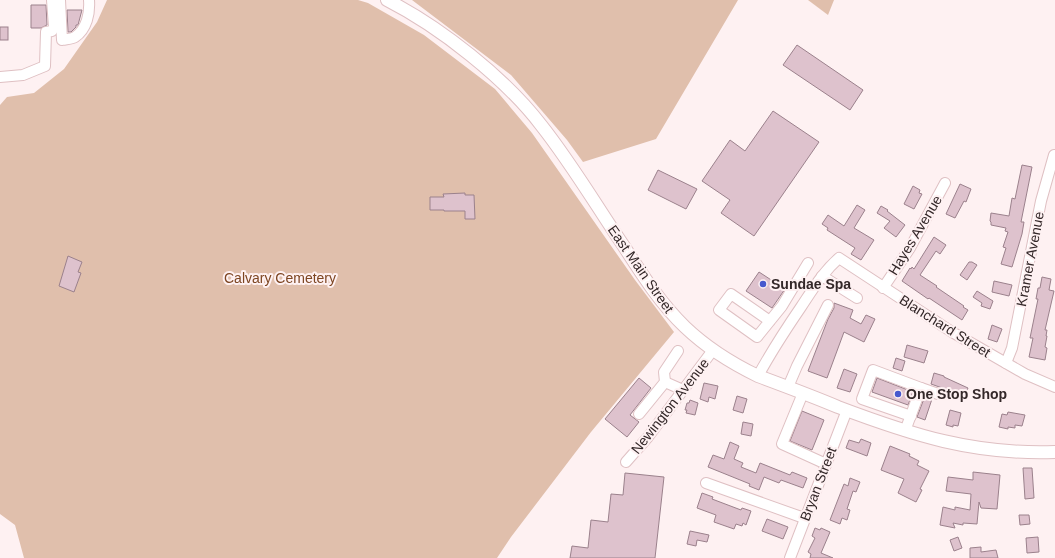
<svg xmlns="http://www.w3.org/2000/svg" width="1055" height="558" font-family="Arial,sans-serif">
<rect width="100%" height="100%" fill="#fef1f2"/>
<g fill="#e0bfac">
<polygon points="107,0 358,0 368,3 424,35 495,89 532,133 635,280 674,332 591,432 511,537 497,558 24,558 15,525 0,514 0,105 7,97 34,93 64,69 97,22"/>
<polygon points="412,0 738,0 656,139 583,162 567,140 511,75"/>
<polygon points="808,0 834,0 828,15"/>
</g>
<g fill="#dec2cd" stroke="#9b818c">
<polygon points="31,5 46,5 47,25 41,28 31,28"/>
<polygon points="67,10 82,10 78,25 76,25 76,27 71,32 68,32"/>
<rect x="0" y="27" width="8" height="13"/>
<polygon points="797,45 863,90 850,110 783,65"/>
<polygon points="773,111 819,142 754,236 721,213 730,200 702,181 730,140 745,151"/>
<polygon points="1022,165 1032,167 1021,222 1024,222 1022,234 1012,267 1001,264 1006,248 1003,247 1008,232 1005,231 1006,228 991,225 991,222 990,221 991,213 1009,216 1012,198 1015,199"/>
<polygon points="658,170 697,189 686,209 648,190"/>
<polygon points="960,184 971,189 966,202 964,201 955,218 946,214"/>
<polygon points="913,186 920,190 919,193 922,194 914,209 904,204"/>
<polygon points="465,193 465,195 474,195 475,219 465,219 465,211 444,211 444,210 430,210 430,197 444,197 443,194"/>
<polygon points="857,205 865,210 854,228 874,240 861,260 851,254 855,248 827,230 828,228 822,224 828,215 844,226"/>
<polygon points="881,206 888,210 887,211 905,225 896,237 884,228 890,221 877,213"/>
<polygon points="934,237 946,245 940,254 936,251 920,275 937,286 936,287 964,306 963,307 968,310 962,320 929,298 928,299 902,281 910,268 911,269 912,267 914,269"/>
<polygon points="68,256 82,262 78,272 81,273 74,292 59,286"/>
<polygon points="969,262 972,262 977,265 967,280 960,275"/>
<polygon points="759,272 785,289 772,308 746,291"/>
<polygon points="1042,277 1051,279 1049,290 1054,291 1045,330 1047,330 1046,336 1047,336 1045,347 1047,348 1045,360 1029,357 1033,338 1030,338 1038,299 1036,299 1038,288 1040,288"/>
<polygon points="994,281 1012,285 1009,296 992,292"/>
<polygon points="977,291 993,301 990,309 981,306 982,303 973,297"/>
<polygon points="834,303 853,310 850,318 861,324 866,315 875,319 864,342 844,332 827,378 808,371 828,319 834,308"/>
<polygon points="992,325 1002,329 997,342 988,339"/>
<polygon points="907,345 928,351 924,363 904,357"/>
<polygon points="896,358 905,361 902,371 893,368"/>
<polygon points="844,369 857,374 850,392 837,388"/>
<polygon points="934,373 944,376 944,377 968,388 965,395 961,394 960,396 945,389 931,384"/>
<polygon points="639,378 651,388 630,415 639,422 627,437 605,419"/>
<polygon points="877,378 913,392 908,405 872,392"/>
<polygon points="704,383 718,386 715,399 709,397 708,402 700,399"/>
<polygon points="737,396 747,399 743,413 733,410"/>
<polygon points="925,396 932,399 925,420 917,417"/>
<polygon points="690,400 698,403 695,415 686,413 687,410 685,410 687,403 689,403"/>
<polygon points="950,410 961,413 958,426 953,425 953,427 946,425"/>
<polygon points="802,411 824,420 812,450 790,441"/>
<polygon points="1008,412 1025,415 1022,426 1015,425 1015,428 1008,427 1008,429 999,427 1002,414 1007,415"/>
<polygon points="743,422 753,424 751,436 741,434"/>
<polygon points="861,439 871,443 867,456 846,448 849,440 859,443"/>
<polygon points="730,442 739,446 734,459 743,463 741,467 756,473 760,463 790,475 792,472 807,478 803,488 781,480 779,483 764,477 759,490 749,486 750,484 708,467 713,455 724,459"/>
<polygon points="890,446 910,454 909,456 919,461 917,465 929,471 920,489 922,490 916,502 898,493 904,479 881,470"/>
<polygon points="1023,468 1032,468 1034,498 1025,499"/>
<polygon points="973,472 1000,475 997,509 981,508 979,502 977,524 963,523 963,525 953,523 955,528 940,525 943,507 955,510 955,507 970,510 971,494 946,491 948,477 973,480"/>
<polygon points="625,473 664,477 655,558 570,558 572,546 588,548 591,520 608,522 611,494 623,495"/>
<polygon points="850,478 860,482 856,492 853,491 847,509 850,510 847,520 842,518 840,524 830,520 844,484 848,486"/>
<polygon points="702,493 713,497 712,499 741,510 742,508 751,511 746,525 743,523 742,526 736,524 734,529 714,522 716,515 697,508"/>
<polygon points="1019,515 1029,515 1030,524 1020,525"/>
<polygon points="767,519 788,527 783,539 762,531"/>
<polygon points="815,528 820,530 821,528 830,532 821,553 833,558 810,558 811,554 808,552 815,538 812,536"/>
<polygon points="690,531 709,535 707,542 697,540 696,546 687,544"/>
<polygon points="958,537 962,548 954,551 950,540"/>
<polygon points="1038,537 1039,552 1027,553 1026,538"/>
<polygon points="981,547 981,552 996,550 998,558 970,558 970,548"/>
</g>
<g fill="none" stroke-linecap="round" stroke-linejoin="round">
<g stroke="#dfc0c3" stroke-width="12">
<g id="minor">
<path d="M60,0l2,40c4,-1 10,-1 13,-3 12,-8 15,-24 14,-37"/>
<polyline points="0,77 23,75 45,66 46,32 52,31 54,27 52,0"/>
<polyline points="822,276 857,298"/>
<polyline points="883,288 910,248 945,183"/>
<polyline points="770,321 731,294 719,310 757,337 782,306 808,263"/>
<polyline points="1006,363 1012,348 1041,201 1054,155"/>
<path d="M758,376c13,-24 28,-47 43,-69 12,-18 22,-35 38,-49l113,74 73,42 30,13"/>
<polyline points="665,382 683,390"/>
<polyline points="788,387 797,366 828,305"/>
<polyline points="803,393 782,444 826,464"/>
<polyline points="639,414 665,382 664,372 678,351"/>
<polyline points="911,416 862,399 873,370 921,388"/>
<polyline points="905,431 921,388 938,394"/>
<polyline points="626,462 648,437 713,350"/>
<polyline points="706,483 804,518"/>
<polyline points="790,558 847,410"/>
</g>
</g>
<g stroke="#dfc0c3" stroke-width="14">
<path id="major" d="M387,0c53,27 118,78 154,125 31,39 56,82 84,123 18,28 36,56 60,79 22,21 46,36 73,49 27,10 54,20 80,31 74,28 136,48 217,45"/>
</g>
<use href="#minor" stroke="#fff" stroke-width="10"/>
<use href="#major" stroke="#fff" stroke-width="12"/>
</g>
<g fill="#4759ce" stroke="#fef1f2" stroke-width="1.5">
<circle cx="763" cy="284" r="4"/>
<circle cx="898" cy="394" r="4"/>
</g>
<g text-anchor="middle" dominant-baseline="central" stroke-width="4" stroke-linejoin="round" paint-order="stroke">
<g font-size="14" fill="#332728" stroke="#fef1f2">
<text transform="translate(915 235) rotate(-59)">Hayes Avenue</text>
<text transform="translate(1030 259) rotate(-79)">Kramer Avenue</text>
<text transform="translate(641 269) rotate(55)">East Main Street</text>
<text transform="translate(945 326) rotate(32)">Blanchard Street</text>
<text transform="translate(670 406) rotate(-52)">Newington Avenue</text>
<text transform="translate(818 484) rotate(-69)">Bryan Street</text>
</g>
<g font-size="14" fill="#7d4521" stroke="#fef1f2">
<text x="280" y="278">Calvary Cemetery</text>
</g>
<g font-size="14" font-weight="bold" fill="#332728" stroke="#fef1f2" text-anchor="start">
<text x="771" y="284">Sundae Spa</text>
<text x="906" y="394">One Stop Shop</text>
</g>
</g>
</svg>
